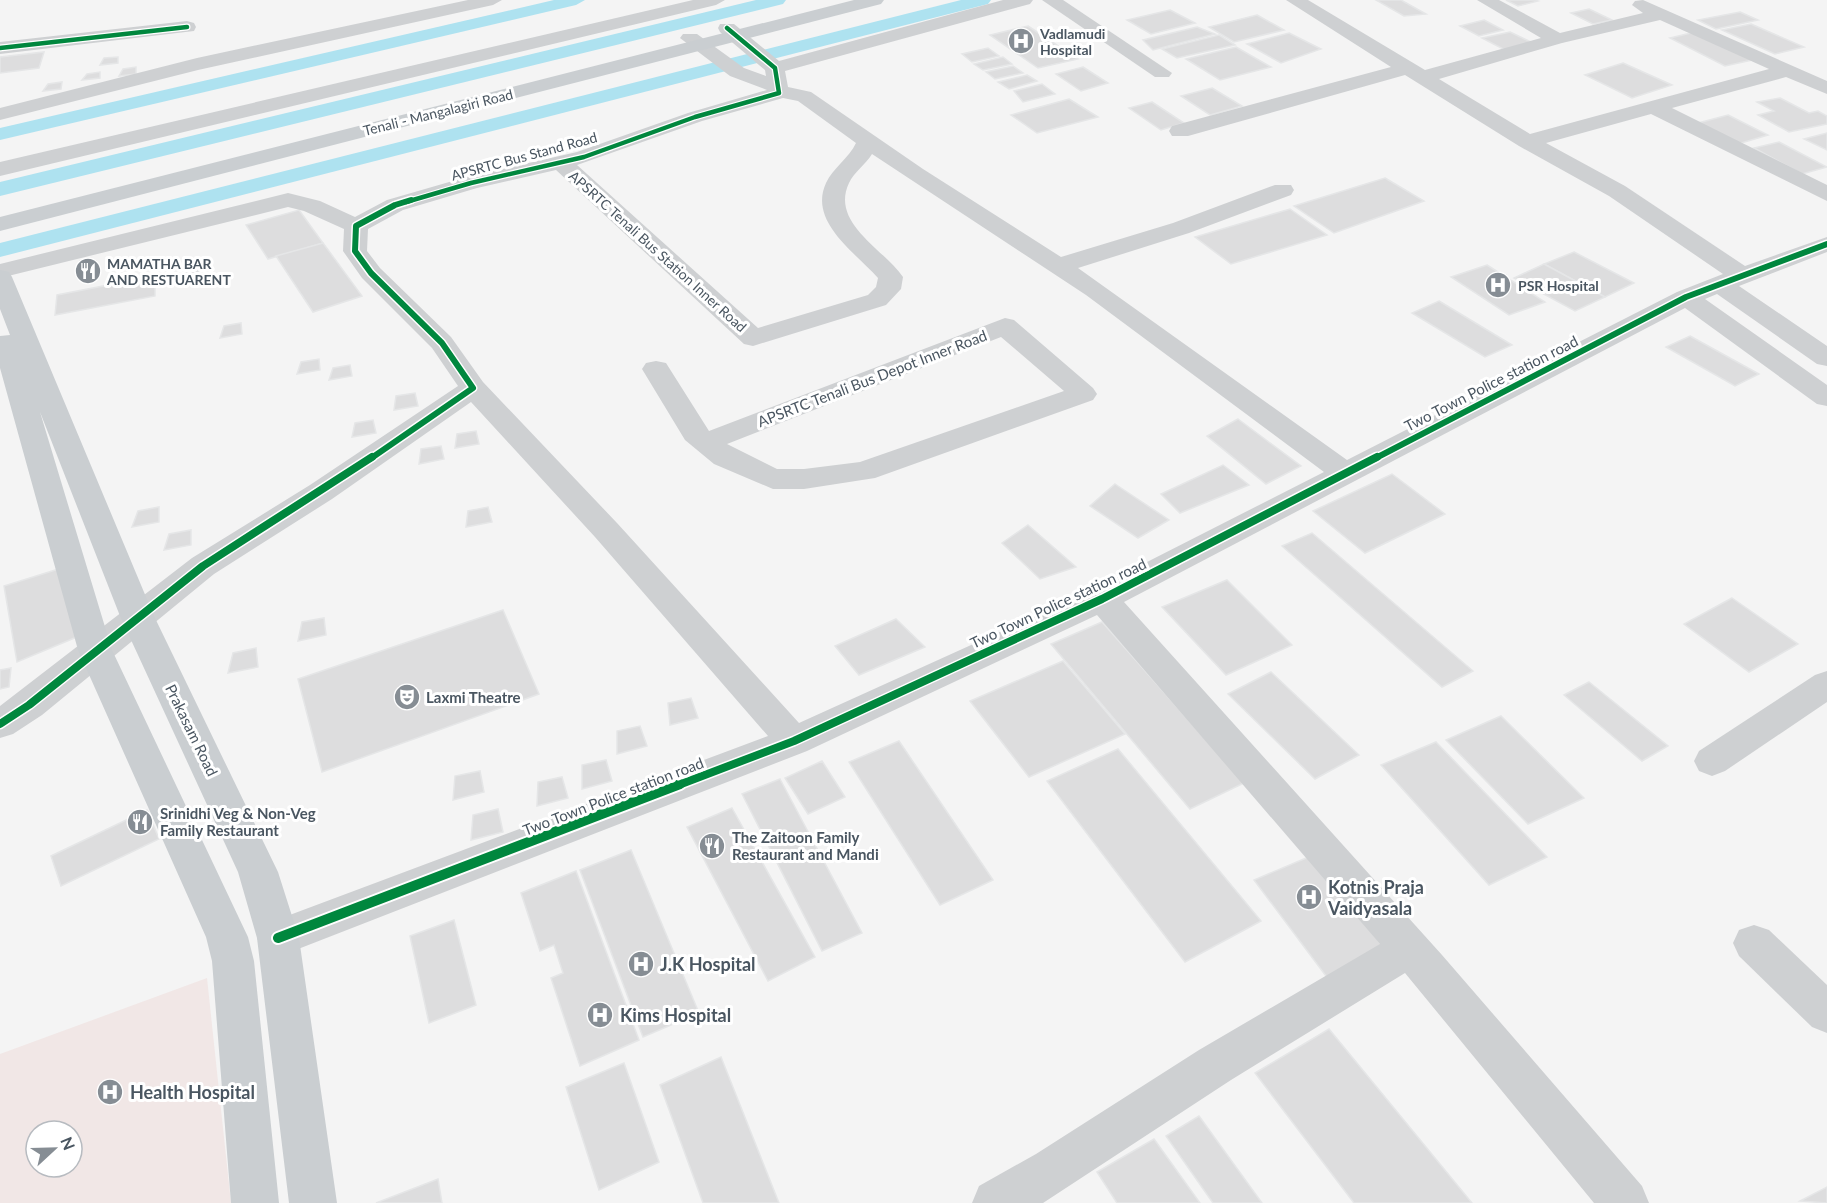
<svg xmlns="http://www.w3.org/2000/svg" width="1827" height="1203" font-family="Lato,sans-serif">
<rect width="100%" height="100%" fill="#f4f4f4"/>
<path fill="#f1e7e6" fill-rule="evenodd" d="M207,978l24,225h-231v-149zM36,1131h36v36h-36z"/>
<g fill="none" stroke-linecap="round" stroke-linejoin="round">
<g fill="#aee2f0" fill-rule="evenodd">
<polygon points="554,0 585,0 576,5 0,140 0,128"/>
<polygon points="756,0 786,0 783,4 0,196 0,182"/>
<polygon points="961,0 991,0 988,4 0,257 0,243"/>
</g>
</g>
<g fill="#ddddde" stroke="#e5e6e7" stroke-width="1.5">
<polygon points="1376,0 1401,0 1426,14 1404,16"/>
<polygon points="1506,0 1535,0 1538,1 1518,6"/>
<polygon points="1589,9 1612,20 1593,24 1571,13"/>
<polygon points="1170,10 1195,23 1151,34 1127,20"/>
<polygon points="1740,12 1758,20 1716,29 1698,20"/>
<polygon points="1257,15 1284,30 1234,42 1209,27"/>
<polygon points="1484,20 1503,30 1479,36 1460,26"/>
<polygon points="1751,24 1804,47 1775,54 1722,30"/>
<polygon points="1028,26 1078,59 1038,68 990,35"/>
<polygon points="1197,27 1215,34 1153,50 1143,40"/>
<polygon points="1699,31 1757,59 1725,66 1670,38"/>
<polygon points="1510,32 1533,43 1505,50 1482,38"/>
<polygon points="1289,33 1321,49 1281,63 1247,44"/>
<polygon points="1219,35 1235,45 1177,58 1162,49"/>
<polygon points="1236,47 1271,67 1220,80 1186,59"/>
<polygon points="988,48 999,56 972,62 962,54"/>
<polygon points="44,52 39,68 0,73 0,57"/>
<polygon points="118,57 118,63 100,65 104,58"/>
<polygon points="1003,57 1012,64 983,70 974,64"/>
<polygon points="1623,63 1672,85 1632,98 1585,75"/>
<polygon points="1013,66 1023,73 995,79 986,72"/>
<polygon points="136,67 136,74 119,76 123,69"/>
<polygon points="1083,67 1108,83 1081,91 1056,74"/>
<polygon points="100,72 100,78 82,80 87,74"/>
<polygon points="1027,75 1037,81 1009,89 998,82"/>
<polygon points="62,82 61,89 43,91 48,84"/>
<polygon points="1042,84 1055,94 1023,102 1014,91"/>
<polygon points="1212,88 1242,106 1210,115 1181,96"/>
<polygon points="1780,98 1809,113 1818,111 1827,116 1827,124 1789,132 1758,115 1774,111 1757,102"/>
<polygon points="1069,99 1098,117 1037,133 1011,115"/>
<polygon points="1152,102 1184,123 1161,130 1129,108"/>
<polygon points="1728,115 1768,135 1738,144 1698,123"/>
<polygon points="1827,133 1827,150 1804,139"/>
<polygon points="1779,142 1827,167 1802,174 1754,148"/>
<polygon points="1385,178 1424,201 1334,233 1294,206"/>
<polygon points="1290,209 1327,235 1231,264 1195,237"/>
<polygon points="299,210 323,243 268,259 246,225"/>
<polygon points="323,243 362,296 313,312 276,256"/>
<polygon points="1574,252 1634,283 1605,297 1544,264"/>
<polygon points="1544,264 1605,297 1575,311 1514,278"/>
<polygon points="1487,265 1545,302 1509,315 1451,277"/>
<polygon points="199,270 199,280 178,283 182,273"/>
<polygon points="155,276 155,296 55,315 57,295"/>
<polygon points="1439,301 1512,345 1485,357 1412,313"/>
<polygon points="241,323 242,334 220,338 224,326"/>
<polygon points="1690,336 1759,374 1735,386 1666,347"/>
<polygon points="319,359 320,370 297,374 301,362"/>
<polygon points="350,365 352,376 329,380 333,368"/>
<polygon points="415,393 418,406 394,410 396,396"/>
<polygon points="1238,419 1301,466 1266,484 1207,436"/>
<polygon points="373,420 376,433 352,437 355,423"/>
<polygon points="476,431 479,444 455,448 457,434"/>
<polygon points="441,446 444,459 419,464 421,449"/>
<polygon points="1223,465 1249,485 1180,513 1161,494"/>
<polygon points="1392,474 1445,514 1365,553 1313,511"/>
<polygon points="1115,484 1169,520 1138,538 1090,506"/>
<polygon points="159,507 159,522 132,527 138,511"/>
<polygon points="488,507 492,522 466,527 468,511"/>
<polygon points="1028,525 1076,567 1040,579 1002,543"/>
<polygon points="191,530 191,545 164,550 169,534"/>
<polygon points="1312,533 1473,671 1442,687 1282,546"/>
<polygon points="65,567 84,634 17,662 4,586"/>
<polygon points="1227,580 1292,645 1226,675 1162,607"/>
<polygon points="1732,598 1798,644 1749,672 1684,624"/>
<polygon points="503,610 539,694 322,772 298,679"/>
<polygon points="324,618 326,635 298,641 302,622"/>
<polygon points="896,619 925,647 859,675 835,646"/>
<polygon points="1102,622 1244,783 1190,809 1051,644"/>
<polygon points="256,648 258,667 228,673 233,653"/>
<polygon points="1063,661 1125,734 1029,777 970,701"/>
<polygon points="11,668 9,687 0,689 0,670"/>
<polygon points="1271,672 1359,755 1315,779 1228,694"/>
<polygon points="1589,682 1668,746 1642,761 1564,695"/>
<polygon points="691,698 698,718 670,725 668,703"/>
<polygon points="1501,716 1584,798 1528,824 1446,740"/>
<polygon points="640,726 647,746 617,754 617,731"/>
<polygon points="899,741 993,880 940,905 849,762"/>
<polygon points="1436,742 1547,857 1489,885 1381,765"/>
<polygon points="1118,749 1261,921 1185,962 1047,781"/>
<polygon points="606,760 612,781 582,789 582,765"/>
<polygon points="822,761 845,797 808,814 785,778"/>
<polygon points="480,771 484,792 453,800 455,776"/>
<polygon points="562,777 568,798 537,806 538,782"/>
<polygon points="780,779 862,933 822,951 742,794"/>
<polygon points="732,808 815,957 768,981 687,827"/>
<polygon points="498,809 503,832 471,840 473,815"/>
<polygon points="147,810 159,839 61,886 51,856"/>
<polygon points="631,850 699,1013 643,1037 580,870"/>
<polygon points="1311,856 1388,953 1329,980 1254,880"/>
<polygon points="576,871 639,1040 580,1066 551,978 563,973 554,945 540,951 521,893"/>
<polygon points="454,920 476,1005 429,1023 410,936"/>
<polygon points="1329,1029 1472,1203 1354,1203 1255,1073"/>
<polygon points="721,1057 779,1203 703,1203 660,1085"/>
<polygon points="624,1063 659,1162 599,1190 566,1087"/>
<polygon points="1199,1116 1262,1203 1213,1203 1166,1136"/>
<polygon points="1154,1139 1200,1203 1117,1203 1097,1172"/>
<polygon points="438,1179 442,1203 376,1203"/>
<polygon points="1827,1187 1827,1203 1800,1201"/>
</g>
<g fill="none" stroke-linecap="round" stroke-linejoin="round">
<g fill="#ced0d2" fill-rule="evenodd">
<polygon points="468,0 502,0 493,5 198,70 0,120 0,108 197,58"/>
<polygon points="693,0 725,0 716,5 0,176 0,162"/>
<path d="M1003,0h30l-3,4 -245,67 3,16 23,5 112,77 138,88 112,-34 102,-38h16l3,5 -3,5 -102,38 -111,35 269,192 330,-168 46,-18 -114,-78 -90,-50 -114,-71 -217,61h-16l-3,-5 3,-5 219,-59 -105,-67h22l117,70 116,-32 -64,-38h22l61,33 83,-20 -11,-8 3,-4 8,-1 184,81v13l-41,-17 -114,31 155,77v16l-176,-87 -105,29 79,43 120,80 82,-29v15l-88,34 88,60v20l-10,-2 -100,-70 -12,5 122,86v21l-10,-2 -132,-96 -561,294 318,353 200,231 7,17h-55l-189,-230 -174,107 -188,123h-71l7,-17 57,-32 163,-104 181,-106 -283,-329 -290,136 -514,200 -15,5 -15,-5 -6,-13 6,-13 505,-189 -173,-199 -124,-135 -139,97 -118,75 -172,141 -29,19 -13,4v-32l192,-148 118,-73 148,-99 -26,-38 -70,-70 -19,-27 1,-22 -40,-18 -16,-4 -288,71v-14l288,-71 32,8 35,16 32,-17 76,-22 114,-26 111,-39 79,-23 -37,-14 -50,-38 3,-4h14l47,34 22,8 -1,-6 -45,-38 -2,-4 2,-4h14l45,37zM1660,20l109,49 -239,65 -91,-55 123,-36zM783,98l15,3 58,42c-7,15 -23,25 -30,40 -18,39 30,70 52,95l-2,9 -8,8 -110,33 -181,-163 125,-44zM872,154l214,141 238,177 -234,119 -291,132 -182,-200 -134,-141 -32,-45 -71,-69 -13,-17 1,-22 35,-19 74,-22 79,-18 188,174 9,2 133,-41 15,-16 2,-12c-19,-28 -73,-54 -54,-94 5,-11 17,-19 23,-29z"/>
<polygon points="1042,0 1063,0 1172,73 1169,77 1155,77"/>
<polygon points="187,21 194,23 196,27 194,31 0,54 0,42"/>
<path d="M1005,318l9,2 79,68 4,6 -4,6 -218,78 -71,11h-31l-59,-25 -29,-24 -43,-71 4,-6 10,-2 10,2 43,68zM1001,337l63,54 -204,71 -56,7h-27l-50,-25z"/>
<polygon points="1827,671 1827,702 1725,771 1712,776 1699,771 1694,761 1699,751 1815,675"/>
<polygon points="1754,925 1769,930 1827,985 1827,1033 1812,1027 1739,956 1733,943 1739,930"/>
</g>
<g fill="#caced1" fill-rule="evenodd">
<polygon points="854,0 884,0 881,4 0,231 0,217"/>
<polygon points="0,270 9,272 12,277 154,616 278,872 299,938 337,1203 289,1203 257,938 238,872 120,616 40,412 112,650 248,937 254,961 279,1203 231,1203 212,961 206,937 78,650 0,368 0,336 10,335 0,309"/>
</g>
<g stroke="#fff" stroke-width="7">
<g id="cycleway-far3">
<polyline points="0,48 187,27"/>
<polyline points="406,202 471,183 584,157 695,117 779,93 775,68 727,28"/>
</g>
</g>
<g stroke="#fff" stroke-width="9">
<g id="cycleway-far2">
<polyline points="370,459 473,388 442,343 371,273 355,251 356,226 395,205 411,200"/>
<polyline points="1374,459 1686,297 1827,244"/>
</g>
</g>
<g stroke="#fff" stroke-width="11">
<g id="cycleway-far1">
<polyline points="0,724 29,705 203,566 372,457"/>
<polyline points="676,786 794,741 1102,599 1377,457"/>
</g>
</g>
<g stroke="#fff" stroke-width="14">
<polyline id="cycleway" points="278,938 680,784"/>
</g>
<use href="#cycleway-far3" stroke="#00873e" stroke-width="4.5"/>
<use href="#cycleway-far2" stroke="#00873e" stroke-width="6"/>
<use href="#cycleway-far1" stroke="#00873e" stroke-width="8"/>
<use href="#cycleway" stroke="#00873e" stroke-width="10"/>
</g>
<defs>
<g id="hospital-disc" transform="scale(1.35)"><circle r="9.5" fill="#868d94" stroke="#fff"/><path d="M-5-5h3v3.5h4V-5h3V5h-3V1.5h-4V5h-3Z" fill="#fff"/></g>
<g id="restaurant-disc" transform="scale(1.35)"><circle r="9.5" fill="#868d94" stroke="#fff"/><path d="M-5-6h1v4h1v-4h1v4h1v-4h1v5L-1.5 .5V6h-2V.5L-5-1ZM5-6V6H3V1.5H1.5Q1.5-4 5-6Z" fill="#fff"/></g>
<g id="theatre-disc" transform="scale(1.35)"><circle r="9.5" fill="#868d94" stroke="#fff"/><path d="M-5-5.5Q0-4 5-5.5V0Q5 5 0 6Q-5 5-5 0ZM-3.3-2.5H-1v1.5H-3.3ZM1-2.5H3.3v1.5H1ZM-2.8 1Q0 5.5 2.8 1Z" fill="#fff"/></g>
</defs>
<g fill-rule="evenodd">
<use href="#hospital-disc" x="1021" y="41"/>
<use href="#restaurant-disc" x="88" y="271"/>
<use href="#hospital-disc" x="1498" y="285"/>
<use href="#theatre-disc" x="407" y="697"/>
<use href="#restaurant-disc" x="140" y="822"/>
<use href="#restaurant-disc" x="712" y="846"/>
<use href="#hospital-disc" x="1309" y="897"/>
<use href="#hospital-disc" x="641" y="964"/>
<use href="#hospital-disc" x="600" y="1015"/>
<use href="#hospital-disc" x="110" y="1092"/>
</g>
<g text-anchor="middle" dominant-baseline="central" stroke-width="6" stroke-linejoin="round" paint-order="stroke">
<g font-size="14" font-weight="bold" fill="#4a5661" stroke="#fff" text-anchor="start">
<text x="1040" y="33">Vadlamudi<tspan x="1040" dy="16">Hospital</tspan></text>
<text x="107" y="263">MAMATHA BAR<tspan x="107" dy="16">AND RESTUARENT</tspan></text>
<text x="1518" y="285">PSR Hospital</text>
</g>
<g font-size="14" fill="#4a5661" stroke="#fff">
<text transform="translate(438 112) rotate(-14)">Tenali - Mangalagiri Road</text>
<text transform="translate(524 156) rotate(-15)">APSRTC Bus Stand Road</text>
<text transform="translate(658 251) rotate(42)">APSRTC Tenali Bus Station Inner Road</text>
</g>
<g font-size="15" fill="#4a5661" stroke="#fff">
<text transform="translate(872 378) rotate(-21)">APSRTC Tenali Bus Depot Inner Road</text>
<text transform="translate(1491 383) rotate(-27)">Two Town Police station road</text>
<text transform="translate(1058 603) rotate(-25)">Two Town Police station road</text>
<text transform="translate(192 730) rotate(64)">Prakasam Road</text>
<text transform="translate(613 796) rotate(-21)">Two Town Police station road</text>
</g>
<g font-size="15" font-weight="bold" fill="#4a5661" stroke="#fff" text-anchor="start">
<text x="426" y="697">Laxmi Theatre</text>
<text x="160" y="813">Srinidhi Veg &amp; Non-Veg<tspan x="160" dy="17">Family Restaurant</tspan></text>
<text x="732" y="837">The Zaitoon Family<tspan x="732" dy="17">Restaurant and Mandi</tspan></text>
</g>
<g font-size="18" font-weight="bold" fill="#4a5661" stroke="#fff" text-anchor="start">
<text x="1328" y="887">Kotnis Praja<tspan x="1328" dy="21">Vaidyasala</tspan></text>
<text x="660" y="964">J.K Hospital</text>
<text x="620" y="1015">Kims Hospital</text>
<text x="130" y="1092">Health Hospital</text>
</g>
</g>
<g transform="translate(54 1149) rotate(68)"><circle r="28" fill="#ffffff" stroke="#b7bbc0" stroke-width="1.5"/>
<path d="M0-4.5L10 22L0 15L-10 22Z" fill="#868d94"/>
<text y="-9" font-size="16" font-weight="bold" text-anchor="middle" fill="#4a5661">N</text>
</g>
</svg>
